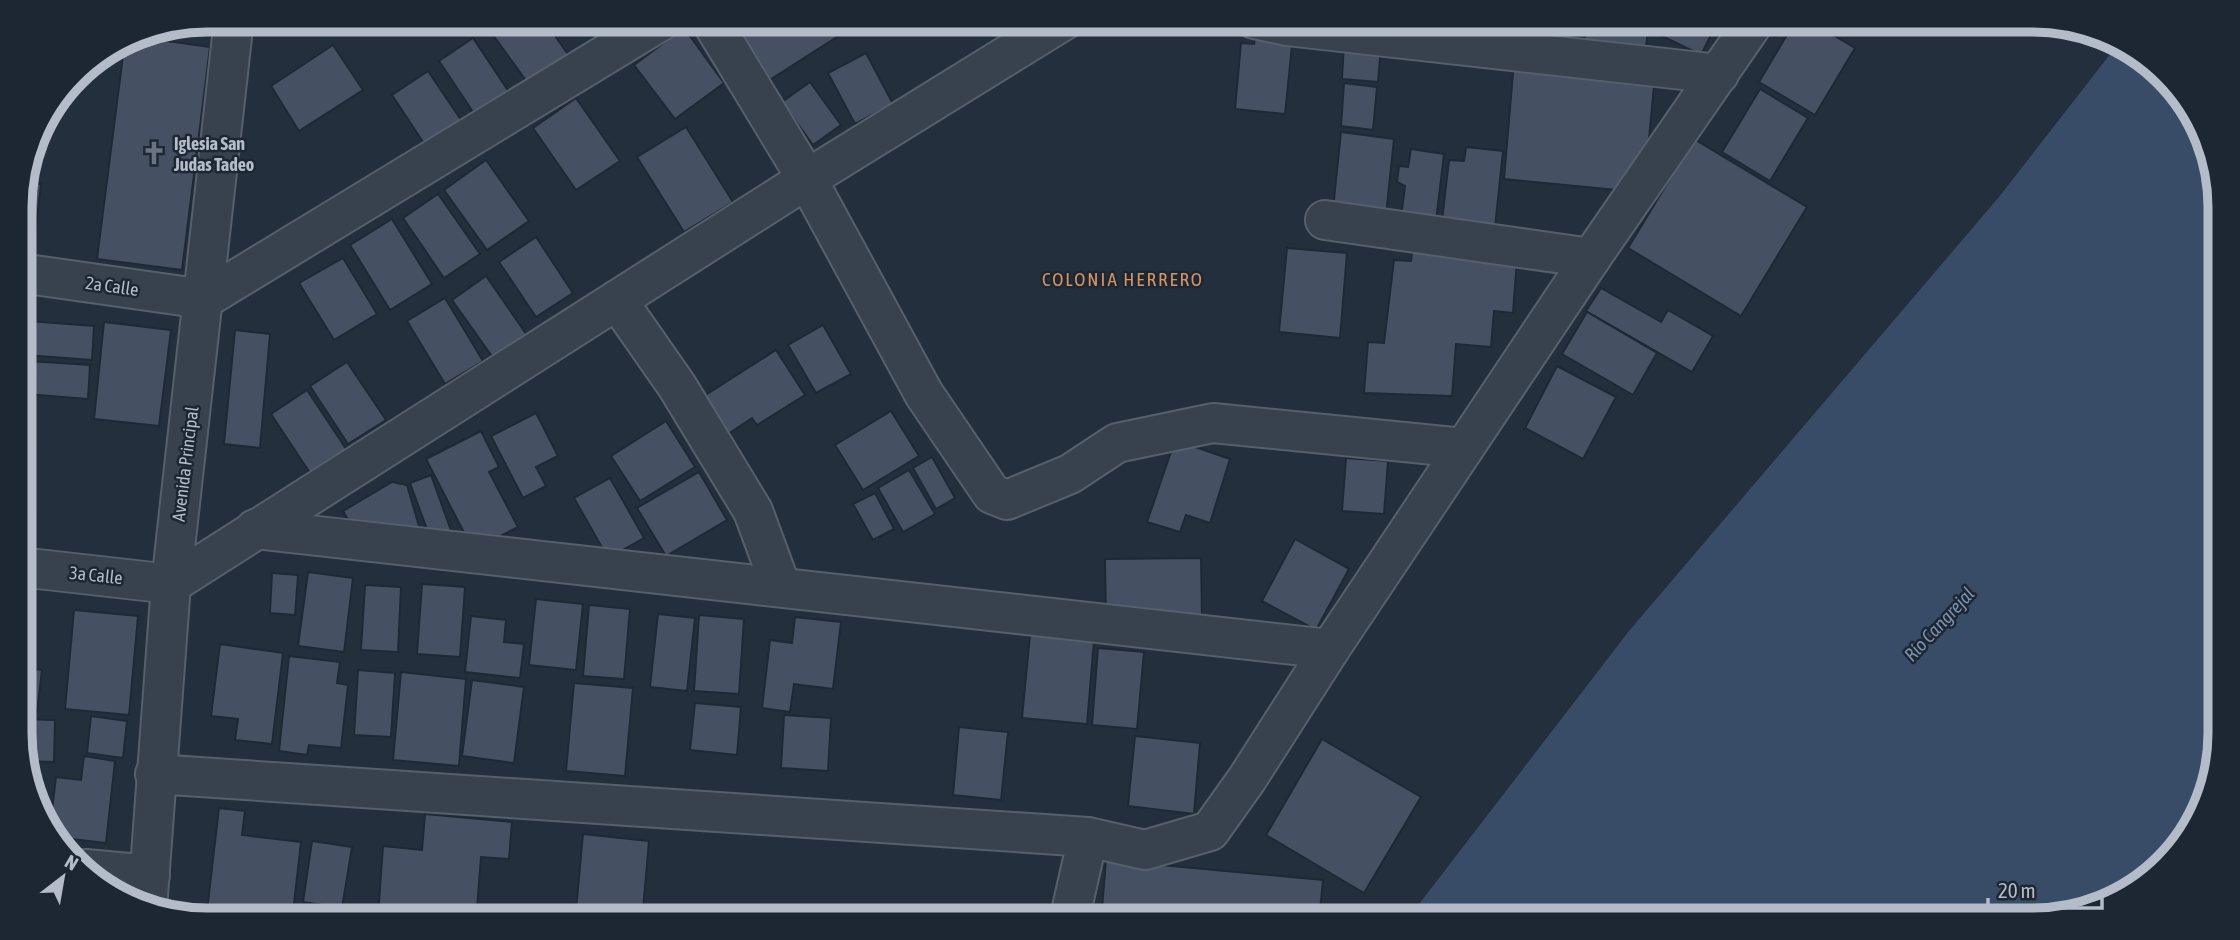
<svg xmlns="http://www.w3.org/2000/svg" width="2240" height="940" font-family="'Asap Condensed',sans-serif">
<rect width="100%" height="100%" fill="#242f3e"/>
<polygon fill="#394c67" points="2118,44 2182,92 2219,182 2221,733 2207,805 2138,889 2045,920 1406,921 1629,631 1999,197"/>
<g fill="#455162" stroke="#1f2835" stroke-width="2">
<polygon points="492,19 543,19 570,57 530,86 485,24"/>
<polygon points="747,19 834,19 843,33 768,81 734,28"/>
<polygon points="1525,19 1558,19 1556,39 1524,37"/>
<polygon points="1588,19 1650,19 1645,53 1584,44"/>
<polygon points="1668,19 1719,19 1701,55 1660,35"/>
<polygon points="1811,22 1855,48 1815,115 1759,82 1791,28 1803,35"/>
<polygon points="684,28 724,83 675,119 634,65"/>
<polygon points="1256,31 1293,36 1285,114 1235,109 1241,43 1254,44"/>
<polygon points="131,36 210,47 182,270 97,259 125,40"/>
<polygon points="473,38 513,98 479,121 439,61"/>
<polygon points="1344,43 1381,46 1378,82 1342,79"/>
<polygon points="333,45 363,90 299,131 271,86"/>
<polygon points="866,53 893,104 855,124 828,73"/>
<polygon points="1514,61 1655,75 1648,150 1617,190 1504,179"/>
<polygon points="428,71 465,126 429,151 392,95"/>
<polygon points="810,82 841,125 813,145 782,102"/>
<polygon points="1344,83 1377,87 1373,130 1341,126"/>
<polygon points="1760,89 1808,118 1770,181 1722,152"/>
<polygon points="576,98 620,161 576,190 533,128"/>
<polygon points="686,127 733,202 684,232 637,157"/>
<polygon points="1341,132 1394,139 1386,215 1333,209"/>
<polygon points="1694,139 1807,207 1741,316 1628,248"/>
<polygon points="1466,147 1503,151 1495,227 1442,221 1449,160 1464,161"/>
<polygon points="1411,149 1444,154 1436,221 1401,217 1405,186 1397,182 1399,166 1408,167"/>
<polygon points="486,160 529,221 487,250 444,190"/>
<polygon points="23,182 41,184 32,262 20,260 20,194"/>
<polygon points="438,194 480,254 444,278 403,218"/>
<polygon points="392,219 432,284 390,310 350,245"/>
<polygon points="536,237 573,293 536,317 499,262"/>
<polygon points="1287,248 1347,253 1340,338 1279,332"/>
<polygon points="1412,249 1517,259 1513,313 1494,311 1491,347 1456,344 1452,396 1364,393 1368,342 1384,343 1394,260 1411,261"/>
<polygon points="343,258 377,314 334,340 299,283"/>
<polygon points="486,276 529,338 496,362 452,300"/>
<polygon points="1601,288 1661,322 1668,310 1713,336 1692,372 1586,311"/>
<polygon points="445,298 483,361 445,384 407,321"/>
<polygon points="1587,312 1657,353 1633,395 1562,354"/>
<polygon points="28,321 94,326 92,360 25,355"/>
<polygon points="104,322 171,330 159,426 94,419"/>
<polygon points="823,325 851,374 816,393 788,345"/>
<polygon points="235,330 270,334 260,448 224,444"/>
<polygon points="776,350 805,395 757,425 752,418 728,434 704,396"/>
<polygon points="28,361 90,365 88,399 26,394"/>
<polygon points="347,362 386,420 348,444 310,386"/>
<polygon points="1557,366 1616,397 1583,459 1525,428"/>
<polygon points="307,390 350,455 314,479 271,414"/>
<polygon points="891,411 919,456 863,490 835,445"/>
<polygon points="536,413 558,456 536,467 546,486 523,498 491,436"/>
<polygon points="666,421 695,467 640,501 611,456"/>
<polygon points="481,431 499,467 489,472 518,527 473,550 426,459"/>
<polygon points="1175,440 1230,459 1210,523 1186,515 1180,532 1147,522"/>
<polygon points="932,457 955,498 936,509 913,468"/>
<polygon points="1346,458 1388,461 1384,514 1342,511"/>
<polygon points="909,470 935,514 903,532 878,488"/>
<polygon points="699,472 727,520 666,556 637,508"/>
<polygon points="431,475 453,536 432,543 410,483"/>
<polygon points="610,478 644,538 608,558 574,498"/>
<polygon points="392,482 407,485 424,543 359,538 343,511"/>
<polygon points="875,493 894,529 873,540 853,504"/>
<polygon points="1295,539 1349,569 1316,630 1262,601"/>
<polygon points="1201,558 1202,619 1106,620 1105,559"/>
<polygon points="308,572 353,578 344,652 298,646"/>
<polygon points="272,573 298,575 295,615 270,613"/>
<polygon points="422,584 465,587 460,657 417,654"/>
<polygon points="365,585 401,587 398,652 361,650"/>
<polygon points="536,599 583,604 576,670 529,665"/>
<polygon points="589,605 630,609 624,679 583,676"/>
<polygon points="74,610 138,616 129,715 65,709"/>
<polygon points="658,614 695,618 687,691 650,687"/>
<polygon points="699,615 744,619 739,694 694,691"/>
<polygon points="471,616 506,620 504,642 524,644 520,678 465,672"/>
<polygon points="795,617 841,622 833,689 794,684 790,712 762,708 770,640 792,643"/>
<polygon points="1030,635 1094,641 1087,724 1022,718"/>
<polygon points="220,644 283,653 272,744 235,740 238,719 211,716"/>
<polygon points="1098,648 1144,652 1137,729 1092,725"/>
<polygon points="289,656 340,662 337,683 348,685 341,748 309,745 307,755 279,751"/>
<polygon points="21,667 42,670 37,712 21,710"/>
<polygon points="358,670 395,673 391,737 354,735"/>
<polygon points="401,672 466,679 459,766 393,760"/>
<polygon points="472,680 524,687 514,763 462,756"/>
<polygon points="574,683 633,688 625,776 566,771"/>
<polygon points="695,703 741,707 737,755 690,750"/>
<polygon points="784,715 831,718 828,771 781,768"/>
<polygon points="91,716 127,721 123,758 87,753"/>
<polygon points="21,719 55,720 54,762 22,761"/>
<polygon points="959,727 1008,732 1001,800 953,795"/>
<polygon points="1135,736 1200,743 1194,814 1128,806"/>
<polygon points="1322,739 1421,797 1364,893 1266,835"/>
<polygon points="84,756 115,761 106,843 54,837 50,827 56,777 81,780"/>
<polygon points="219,808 245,811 242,835 301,842 292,921 207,911"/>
<polygon points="425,814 512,822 509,859 481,857 476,921 416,921 378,916 383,846 422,850"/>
<polygon points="583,834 649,841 642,921 575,921"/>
<polygon points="312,841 352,847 342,908 303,902"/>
<polygon points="1106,860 1323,880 1319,921 1101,921"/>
</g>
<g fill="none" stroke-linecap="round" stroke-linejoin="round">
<g stroke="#565f6c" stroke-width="42">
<g id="minor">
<polyline points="710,19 807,179 924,394 992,494 1007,500 1070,474 1117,443 1213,423 1464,448"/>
<polyline points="1254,19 1287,26 1719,74"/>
<polyline points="1325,220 1591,258"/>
<polyline points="20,273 204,299 664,19"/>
<polyline points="617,300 677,386 753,511 781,587"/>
<polyline points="255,529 1330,649"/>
<polyline points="20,567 171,584 807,179 1066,19"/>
<polyline points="155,774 1088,837 1145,850 1210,831 1247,779 1330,649 1591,258 1756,19"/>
<polyline points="86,869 150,875"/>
<polyline points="147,909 171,584 234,19"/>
<polyline points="1069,921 1088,837"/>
</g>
</g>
<use href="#minor" stroke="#38414e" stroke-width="38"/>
</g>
<defs>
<g id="church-bare" transform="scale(1.89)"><path d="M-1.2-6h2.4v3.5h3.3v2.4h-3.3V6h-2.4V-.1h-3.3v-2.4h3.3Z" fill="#6b7280" stroke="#1d2633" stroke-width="2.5" paint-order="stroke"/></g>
</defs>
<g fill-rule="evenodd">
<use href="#church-bare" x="154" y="153"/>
</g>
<g text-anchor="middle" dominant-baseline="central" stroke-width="5" stroke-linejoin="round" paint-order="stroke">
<g font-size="18" font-weight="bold" fill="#b4bcc9" stroke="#1d2633" text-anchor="start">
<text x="174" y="143">Iglesia San<tspan x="174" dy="21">Judas Tadeo</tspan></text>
</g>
<g font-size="18" fill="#b4bcc9" stroke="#1d2633">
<text transform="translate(112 286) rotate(8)">2a Calle</text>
<text transform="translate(185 464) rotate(-83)">Avenida Principal</text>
<text transform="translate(96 575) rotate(6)">3a Calle</text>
</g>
<g font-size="19" letter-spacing="2" fill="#d59563" stroke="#1d2633">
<text x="1123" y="279">COLONIA HERRERO</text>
</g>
<g font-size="19" font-style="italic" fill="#7c92b1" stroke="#1d2633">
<text transform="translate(1939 624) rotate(-47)">Río Cangrejal</text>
</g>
</g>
<path d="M0 0H2240V940H0ZM207 32H2033A175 175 0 0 1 2208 207V733A175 175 0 0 1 2033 908H207A175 175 0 0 1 32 733V207A175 175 0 0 1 207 32Z" fill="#1d2633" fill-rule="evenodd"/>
<path fill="none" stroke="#b4bcc9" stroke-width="9" d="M207 32H2033A175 175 0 0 1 2208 207V733A175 175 0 0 1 2033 908H207A175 175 0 0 1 32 733V207A175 175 0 0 1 207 32Z"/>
<g transform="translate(63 877) rotate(31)" stroke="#1d2633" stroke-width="5" paint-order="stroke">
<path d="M0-5L12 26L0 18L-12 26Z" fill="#b4bcc9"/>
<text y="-10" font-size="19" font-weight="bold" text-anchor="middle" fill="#b4bcc9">N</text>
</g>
<path d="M1988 898v10h114v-10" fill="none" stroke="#b4bcc9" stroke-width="3.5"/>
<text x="1998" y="898" font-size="21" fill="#b4bcc9" stroke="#1d2633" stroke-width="5" paint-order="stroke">20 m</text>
</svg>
